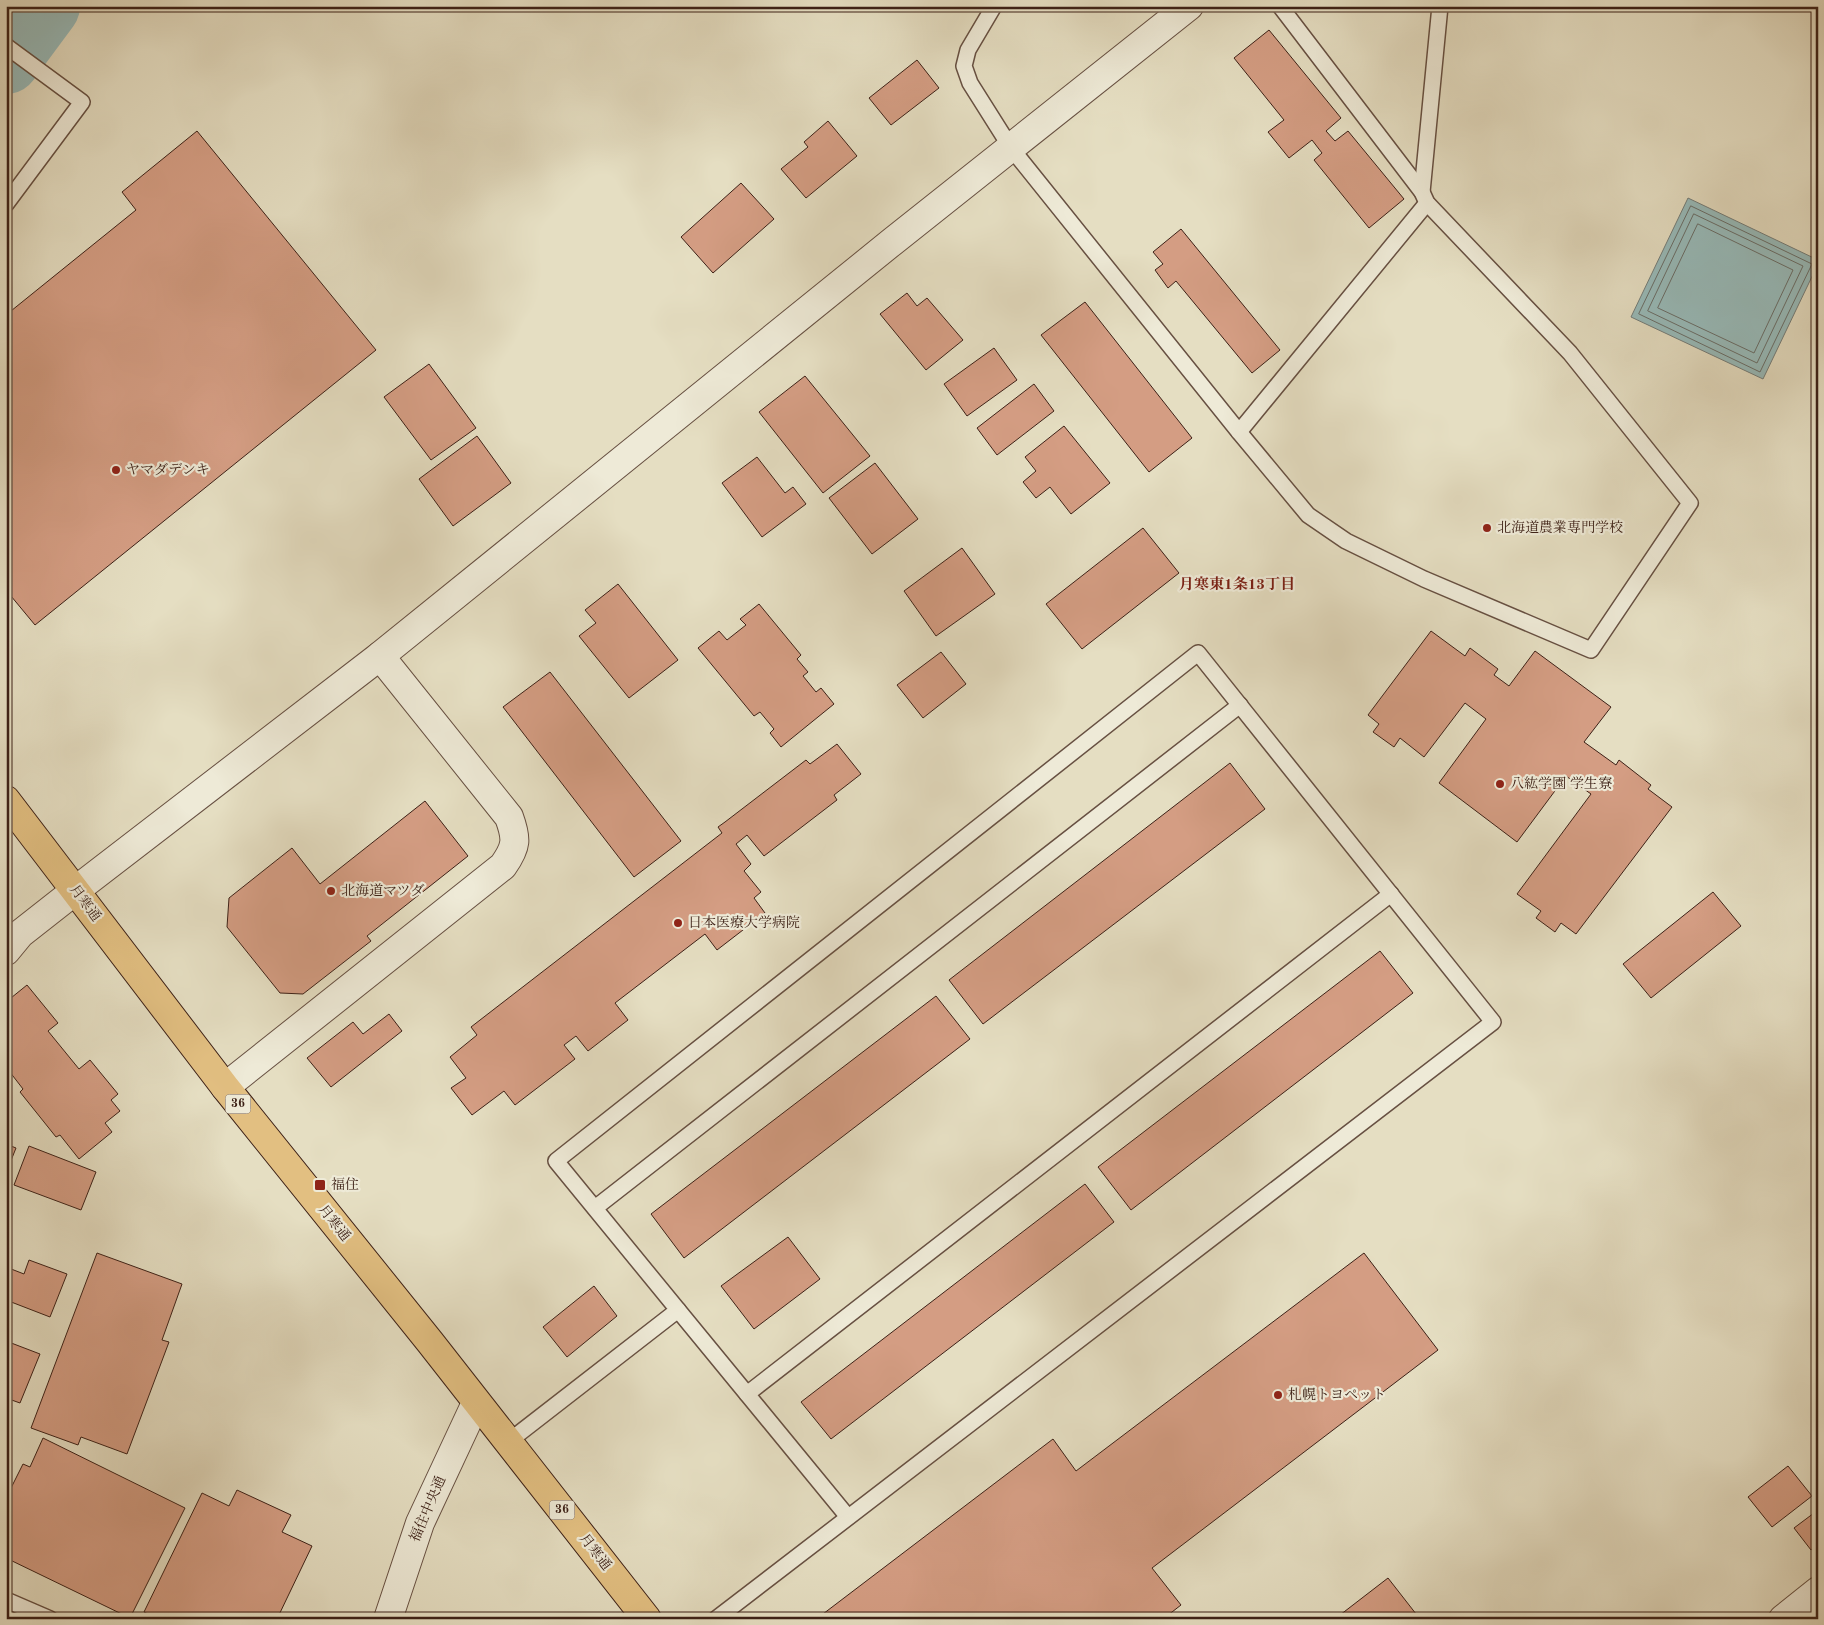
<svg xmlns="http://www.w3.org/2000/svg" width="1824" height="1625" font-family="'Old Standard TT','Noto Serif JP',serif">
<rect width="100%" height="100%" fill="#e5dec2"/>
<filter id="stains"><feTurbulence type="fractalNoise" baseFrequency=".004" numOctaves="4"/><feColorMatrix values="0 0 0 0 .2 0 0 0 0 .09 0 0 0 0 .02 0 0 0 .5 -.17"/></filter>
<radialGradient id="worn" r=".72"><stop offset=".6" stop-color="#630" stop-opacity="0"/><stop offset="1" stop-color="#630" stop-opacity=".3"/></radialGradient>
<polygon fill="#98bbba" stroke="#747d79" points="1688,198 1818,260 1818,264 1763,379 1631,317"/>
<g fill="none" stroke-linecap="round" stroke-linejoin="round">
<g stroke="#6a6e68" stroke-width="1">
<polygon points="1691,206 1812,264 1760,372 1639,314"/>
<polygon points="1694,214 1803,266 1757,363 1648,311"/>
<polygon points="1698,224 1793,270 1754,353 1658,308"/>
</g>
<polyline stroke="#98bbba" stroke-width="68" points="6,60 46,6"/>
</g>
<g fill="#d49d83" stroke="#3d2117">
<polygon points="1269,30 1341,118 1326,131 1335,141 1348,131 1404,199 1369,228 1314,160 1322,153 1312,140 1289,158 1268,132 1284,120 1234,58"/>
<polygon points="917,60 939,88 891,125 869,98"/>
<polygon points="828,121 857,156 806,198 781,169 808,147 804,142"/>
<polygon points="197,131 376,350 35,625 6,590 6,315 136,210 122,192"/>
<polygon points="741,183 774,219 713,273 681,237"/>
<polygon points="1181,229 1280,350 1252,373 1176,281 1168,288 1155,270 1163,264 1153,252"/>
<polygon points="907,293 917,306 927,298 963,340 926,370 880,314"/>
<polygon points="1085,302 1192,438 1149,472 1041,335"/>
<polygon points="994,348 1017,380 967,416 944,384"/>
<polygon points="429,364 476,428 431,460 384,397"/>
<polygon points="805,376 870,456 823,493 759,412"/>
<polygon points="1034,384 1054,411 997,455 977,428"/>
<polygon points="1064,426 1110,483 1071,514 1050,487 1036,498 1023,482 1036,471 1025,457"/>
<polygon points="477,436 511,483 453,526 419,479"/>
<polygon points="757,457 785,493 793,487 806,504 762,537 722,483"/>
<polygon points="875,463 918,519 872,554 829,498"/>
<polygon points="1143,528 1179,573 1082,649 1046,604"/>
<polygon points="962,548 995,594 936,636 904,591"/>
<polygon points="618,584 678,660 629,698 579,636 596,623 585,610"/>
<polygon points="759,604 801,655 797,659 808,672 803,676 816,692 821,688 834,704 781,747 770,733 774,729 760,712 754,716 698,648 719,631 727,640 746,625 740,619"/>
<polygon points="1431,631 1465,656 1470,648 1498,669 1494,675 1509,686 1535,651 1611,707 1584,742 1616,765 1619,760 1651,785 1648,789 1672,807 1576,934 1561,923 1555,932 1536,918 1541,911 1517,894 1591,794 1566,776 1517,842 1439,783 1486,719 1465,703 1424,757 1400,738 1394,747 1373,732 1379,724 1368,715"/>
<polygon points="941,652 966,684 923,718 897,685"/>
<polygon points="550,672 681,841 634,877 503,707"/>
<polygon points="837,744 861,774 834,795 837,800 764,856 747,835 736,844 751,864 744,871 761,892 754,898 765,913 717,950 705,934 615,1003 628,1020 588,1051 576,1036 564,1045 575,1059 515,1105 504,1091 472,1115 451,1088 466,1078 450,1057 477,1035 471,1027 722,833 718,827 725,822 806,760 810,764"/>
<polygon points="1230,763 1265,809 983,1024 949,980"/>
<polygon points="425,801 468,856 367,936 371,941 303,994 280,993 227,927 229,898 292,848 320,884"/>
<polygon points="1713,892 1741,926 1651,998 1623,964"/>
<polygon points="1380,951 1413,993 1131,1210 1098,1167"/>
<polygon points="27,985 58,1023 48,1031 79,1069 90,1060 118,1094 111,1100 120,1111 105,1123 112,1132 79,1159 60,1135 56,1137 20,1092 23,1089 6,1067 6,1002"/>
<polygon points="936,996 970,1039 684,1258 651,1214"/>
<polygon points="389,1014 402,1031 331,1087 307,1058 353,1022 363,1034"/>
<polygon points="6,1144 16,1148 6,1173"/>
<polygon points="29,1146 96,1172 81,1210 14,1185"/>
<polygon points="1085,1184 1114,1222 831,1439 801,1402"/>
<polygon points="788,1237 820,1279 754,1329 721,1286"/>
<polygon points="97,1253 182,1284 162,1340 169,1342 127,1454 81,1437 78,1445 31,1428"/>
<polygon points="1364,1253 1438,1350 1152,1568 1181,1605 1163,1619 820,1619 819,1617 1053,1439 1076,1471"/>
<polygon points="29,1260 67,1274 50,1317 6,1300 6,1267 24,1274"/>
<polygon points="594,1286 617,1316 567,1357 543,1327"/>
<polygon points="6,1341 40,1354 20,1403 6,1398"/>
<polygon points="43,1438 185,1508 130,1618 6,1558 6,1515 8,1512 6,1511 6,1498 23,1464 30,1467"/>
<polygon points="1788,1466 1812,1496 1772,1527 1748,1497"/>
<polygon points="237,1490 291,1515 282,1532 312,1546 277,1619 158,1619 144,1612 202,1493 229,1506"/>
<polygon points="1818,1510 1818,1544 1811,1550 1794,1528"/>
<polygon points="1388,1578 1420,1619 1343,1619 1340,1615"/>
</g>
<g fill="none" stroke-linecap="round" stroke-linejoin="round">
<g stroke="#675042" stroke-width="18">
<g id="service">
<polyline points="994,6 968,50 964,66 970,83 1011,148 1239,432 1308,515 1346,541 1424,579 1591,650 1690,503 1570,353 1427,203 1422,192 1280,6"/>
<polyline points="6,46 82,102 6,204"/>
<polyline points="1422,192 1440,6"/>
<polyline points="1239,432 1427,203"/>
<polyline points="595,1208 1240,705"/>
<polyline points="678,1310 848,1517"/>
<polyline points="747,1394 1391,894"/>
<polyline points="508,1442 678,1310 556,1161 1198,653 1493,1022 716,1619"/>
<polyline points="6,1600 50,1619"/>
</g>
</g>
<g stroke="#675042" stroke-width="30">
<g id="minor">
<polyline points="6,951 20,934 76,890 380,656 892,242 1189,6"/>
<path d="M225,1087l278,-221c14,-20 14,-27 6,-49l-129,-161"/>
<polyline points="1783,1619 1818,1591"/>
</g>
</g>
<g stroke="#675042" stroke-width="30">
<polyline id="tertiary" points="388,1619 420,1523 476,1403"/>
</g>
<g stroke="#3d2117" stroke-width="30">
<polyline id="trunk" points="6,800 225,1087 430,1342 647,1619"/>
</g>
<use href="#service" stroke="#eeead7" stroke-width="15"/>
<use href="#minor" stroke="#eeead7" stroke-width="28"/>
<use href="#tertiary" stroke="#eeead7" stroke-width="28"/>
<use href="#trunk" stroke="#e2bf81" stroke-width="28"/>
</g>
<g fill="#8f2418" stroke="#eeead7" stroke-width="2">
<circle cx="116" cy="470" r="5"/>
<circle cx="1487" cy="528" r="5"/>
<circle cx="1500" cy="784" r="5"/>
<circle cx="331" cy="891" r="5"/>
<circle cx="678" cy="923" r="5"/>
<rect x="314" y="1179" width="12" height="12" rx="2.5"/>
<circle cx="1278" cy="1395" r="5"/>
</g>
<g text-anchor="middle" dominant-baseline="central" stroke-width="4.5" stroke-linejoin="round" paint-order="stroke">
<g fill="#eeead7" stroke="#725d51" stroke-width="1">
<rect x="225.5" y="1094.5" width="25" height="19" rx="4"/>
<rect x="549.5" y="1500.5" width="25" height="19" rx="4"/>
</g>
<g font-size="12" font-weight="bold" fill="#3d2117">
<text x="238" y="1104">36</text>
<text x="562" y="1510">36</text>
</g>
<g font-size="14" fill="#3d2117" stroke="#eeead7" text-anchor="start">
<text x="126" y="470">ヤマダデンキ</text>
<text x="1497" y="528">北海道農業専門学校</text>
<text x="1510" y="784">八紘学園 学生寮</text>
<text x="341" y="891">北海道マツダ</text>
<text x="688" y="923">日本医療大学病院</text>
<text x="331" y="1185">福住</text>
<text x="1288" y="1395">札幌トヨペット</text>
</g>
<g font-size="14" fill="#3d2117" stroke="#eeead7">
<text transform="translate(85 903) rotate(53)">月寒通</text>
<text transform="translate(334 1223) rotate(51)">月寒通</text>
<text transform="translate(428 1509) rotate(-67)">福住中央通</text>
<text transform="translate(595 1552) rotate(52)">月寒通</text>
</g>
<g font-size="15" font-weight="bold" fill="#7a1f14" stroke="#eeead7">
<text x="1237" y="585">月寒東1条13丁目</text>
</g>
</g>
<rect width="1824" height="1625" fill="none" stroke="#e5dec2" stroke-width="25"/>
<rect x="8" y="8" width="1809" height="1610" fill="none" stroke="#3d2117" stroke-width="2.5"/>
<rect x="12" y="12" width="1799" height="1600" fill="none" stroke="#3d2117"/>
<rect width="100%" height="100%" filter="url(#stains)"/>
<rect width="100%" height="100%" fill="url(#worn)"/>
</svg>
